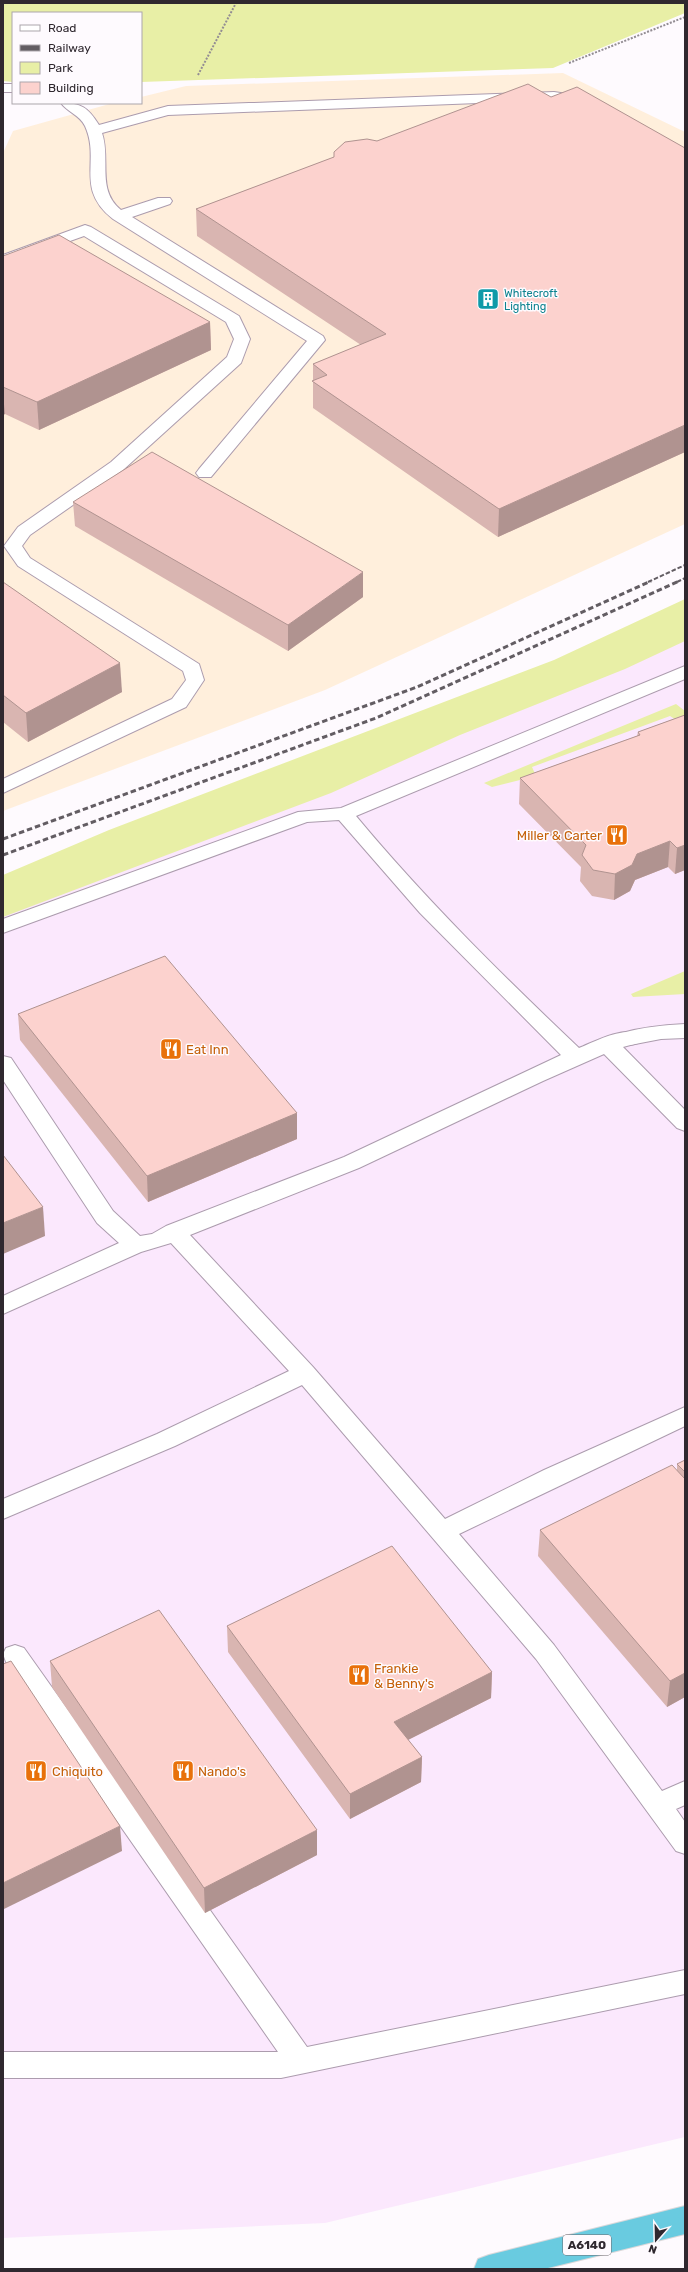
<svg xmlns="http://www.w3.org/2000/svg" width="688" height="2272" font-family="Rubik,sans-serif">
<rect width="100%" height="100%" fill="#fefafe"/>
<polygon fill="#fbe8fd" points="685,633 685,2137 325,2223 3,2238 3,916"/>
<polygon fill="#ffefdc" points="563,73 685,132 685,524 325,690 3,811 3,153 13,131 113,103 141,103 141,97 186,86"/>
<g fill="#e8efa6">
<polygon points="3,3 685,3 685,13 553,68 141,82 141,13 13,13 13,82 3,81"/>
<polygon points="685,599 685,641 625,669 460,735 331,793 3,917 3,875 109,830 554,660"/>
<polygon points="676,704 685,711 685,726 670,716 532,767 536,776 492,787 484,783"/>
<polygon points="685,971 685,994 633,997 631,994"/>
</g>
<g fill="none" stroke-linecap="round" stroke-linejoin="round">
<g stroke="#ac9cae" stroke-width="2">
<g id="lane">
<rect x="3" y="84" width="10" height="8"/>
<path d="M554,92l33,5 2,3 -2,3 -5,1 -28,-4 -386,15 -66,18c9,26 -6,57 19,77l37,-12h12l2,3 -2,3 -38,13 191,119 2,4 -114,137h-12l-3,-4 3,-4 108,-128 -194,-122c-39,-31 -12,-58 -28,-93 -5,-11 -18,-14 -24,-23 20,0 27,4 38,22l69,-19z"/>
<polygon points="85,225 91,227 239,316 250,339 241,363 123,470 30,535 22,546 30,558 199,664 204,680 186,707 3,793 3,779 172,699 186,680 183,671 18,566 4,546 18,527 111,462 227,357 234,339 226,322 84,236 3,265 3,255"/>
<path d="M685,666v13l-329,137c69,83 145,158 223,232 17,-7 40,-20 59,-15l3,5 -3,5 -15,4 62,63v21l-8,-3 -73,-74 -61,27 -184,87 -169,67 123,132 132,152 99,-49 141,-63v19l-226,108 95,111 108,146 23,-10v24l-9,4 9,13v32l-9,-3 -140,-192 -234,-274 -127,61 -172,73v-20l154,-65 132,-63 -118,-128 -30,9 -138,62v-18l116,-53 -22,-20 -94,-143v-24l8,2 102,153 27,25 12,-2 14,-8 178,-69 217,-102 -141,-142 -81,-93 -32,2 -304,111v-14l295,-107 43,-4z"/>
<polygon points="15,1645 24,1648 307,2047 685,1970 685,1994 281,2078 3,2078 3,2052 278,2052 6,1662 3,1654 6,1648"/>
</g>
</g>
<g stroke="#ac9cae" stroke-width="2">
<path id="street" d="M685,1024v14l-24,1 -31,6 -8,-2 -3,-5 3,-5c21,-6 42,-8 63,-9z"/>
</g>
<g stroke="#dad8da" stroke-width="2">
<polygon id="highway" points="685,2206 685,2234 544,2269 474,2269 478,2259 489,2255"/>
</g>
<g stroke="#938d93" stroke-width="2" stroke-dasharray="2 1.5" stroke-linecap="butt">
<polyline points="569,63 685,17"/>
<polyline points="198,75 236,3"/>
</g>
<use href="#lane" fill="#fff" fill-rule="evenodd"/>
<use href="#street" fill="#fff" fill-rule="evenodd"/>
<use href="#highway" fill="#69cbe0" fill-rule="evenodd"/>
<g stroke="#635d63" stroke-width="2" stroke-dasharray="4.5 2" stroke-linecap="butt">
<polyline points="648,582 685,565"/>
<polyline points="677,582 685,578"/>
</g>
<g stroke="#635d63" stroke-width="3" stroke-dasharray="5.5 3" stroke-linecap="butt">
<polyline points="3,839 417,687 651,581"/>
<polyline points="3,855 376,718 679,581"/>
</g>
</g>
<g fill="#d9b5b1">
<polygon points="551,97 685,148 685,452 498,537 313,408 313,364 361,345 197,236 196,209 377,141"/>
<polygon points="3,256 210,322 211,350 39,430 5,414 3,415"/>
<polygon points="73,502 363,597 288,651 75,526"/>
<polygon points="3,582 122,692 28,742 3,722"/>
<polygon points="685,715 685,870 675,874 668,867 635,880 630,891 614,900 592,896 580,881 581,867 519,804 520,778 637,736 638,732"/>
<polygon points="18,1014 297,1113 297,1139 148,1202 20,1040"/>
<polygon points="685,1460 685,1697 667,1707 538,1556 540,1530 677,1470 677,1464"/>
<polygon points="227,1626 492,1672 491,1698 408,1740 422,1757 421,1782 350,1819 228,1652"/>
<polygon points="50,1661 317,1855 205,1913 52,1687"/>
</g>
<g fill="#b09390">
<polygon points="210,322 211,350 39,430 37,402"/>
<polygon points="3,395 5,414 3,415"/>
<polygon points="685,425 685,452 498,537 499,509"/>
<polygon points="363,572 363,597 288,651 288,625"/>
<polygon points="120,663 122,692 28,742 26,713"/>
<polygon points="670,841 668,867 635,880 630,891 614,900 615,874 637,854"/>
<polygon points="685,845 685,870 675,874 677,848"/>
<polygon points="297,1113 297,1139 148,1202 147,1176"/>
<polygon points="43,1207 45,1236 3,1254 3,1223"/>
<polygon points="492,1672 491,1698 394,1747 394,1722"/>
<polygon points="685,1673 685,1697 667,1707 670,1681"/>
<polygon points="422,1757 421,1782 350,1819 350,1794"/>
<polygon points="120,1826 122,1851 4,1909 3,1902 3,1883"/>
<polygon points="317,1830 317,1855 205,1913 204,1888"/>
</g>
<g fill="#fcd2ce" stroke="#b09390">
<polygon points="528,84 551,97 577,87 685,148 685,425 499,509 312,381 327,375 313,364 386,334 196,209 334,157 334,152 345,142 367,139 377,141"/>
<polygon points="59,235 210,322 37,402 3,387 3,256"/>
<polygon points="152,452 363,572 288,625 73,502"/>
<polygon points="3,582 120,663 26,713 3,695"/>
<polygon points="685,715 685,845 677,848 670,841 637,854 632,865 615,874 593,870 582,855 586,845 520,778 640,735 638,732"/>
<polygon points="165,956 297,1113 147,1176 18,1014"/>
<polygon points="3,1155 43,1207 3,1223"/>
<polygon points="685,1460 685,1472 677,1464"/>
<polygon points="672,1465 685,1479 685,1673 670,1681 540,1530"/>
<polygon points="392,1546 492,1672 394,1722 422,1757 350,1794 227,1626"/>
<polygon points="159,1610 317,1830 204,1888 50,1661"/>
<polygon points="11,1661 120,1826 3,1883 3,1664"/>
</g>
<defs>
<g id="building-square" transform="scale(1.15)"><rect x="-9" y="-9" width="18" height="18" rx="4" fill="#0f9aa8" stroke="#fefafe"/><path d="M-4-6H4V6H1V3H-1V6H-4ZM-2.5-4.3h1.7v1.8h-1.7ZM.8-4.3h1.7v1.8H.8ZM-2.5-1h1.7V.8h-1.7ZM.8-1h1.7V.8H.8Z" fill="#fff"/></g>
<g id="restaurant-square" transform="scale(1.15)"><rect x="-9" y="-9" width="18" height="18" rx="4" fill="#e8710a" stroke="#fefafe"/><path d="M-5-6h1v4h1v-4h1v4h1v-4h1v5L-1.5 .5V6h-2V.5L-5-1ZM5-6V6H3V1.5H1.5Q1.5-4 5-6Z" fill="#fff"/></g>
</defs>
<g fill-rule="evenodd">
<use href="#building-square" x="488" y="299"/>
<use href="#restaurant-square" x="617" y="835"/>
<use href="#restaurant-square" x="171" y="1049"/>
<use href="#restaurant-square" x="359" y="1675"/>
<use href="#restaurant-square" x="36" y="1771"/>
<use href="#restaurant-square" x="183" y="1771"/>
</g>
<g text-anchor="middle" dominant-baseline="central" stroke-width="3" stroke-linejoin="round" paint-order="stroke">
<g font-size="11" fill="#0d838f" stroke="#fefafe" text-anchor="start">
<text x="504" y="293">Whitecroft<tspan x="504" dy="13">Lighting</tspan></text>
</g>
<rect fill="#fefafe" stroke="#6d676d" stroke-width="1" x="563" y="2235" width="48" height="20" rx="3"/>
<g font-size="12" font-weight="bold" fill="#2f282f">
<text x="587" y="2245">A6140</text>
</g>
<g font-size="13" fill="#c56008" stroke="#fefafe" text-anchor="start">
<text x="602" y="835" text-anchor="end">Miller &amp; Carter</text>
<text x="186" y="1049">Eat Inn</text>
<text x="374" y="1668">Frankie<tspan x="374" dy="15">&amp; Benny's</tspan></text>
<text x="52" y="1771">Chiquito</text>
<text x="198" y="1771">Nando's</text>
</g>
</g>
<rect width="688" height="2272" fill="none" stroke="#2f282f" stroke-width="8"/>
<rect x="12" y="12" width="130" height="92" fill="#fefafe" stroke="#aba6ab"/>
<rect x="20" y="25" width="20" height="6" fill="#ffffff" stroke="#aba6ab"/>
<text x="48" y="32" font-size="12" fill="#2f282f">Road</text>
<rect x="20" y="45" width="20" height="6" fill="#635d63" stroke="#aba6ab"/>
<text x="48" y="52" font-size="12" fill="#2f282f">Railway</text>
<rect x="20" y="62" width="20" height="12" fill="#e8efa6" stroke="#aba6ab"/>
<text x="48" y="72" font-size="12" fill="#2f282f">Park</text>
<rect x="20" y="82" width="20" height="12" fill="#fcd2ce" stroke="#aba6ab"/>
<text x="48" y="92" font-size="12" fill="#2f282f">Building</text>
<g transform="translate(656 2240) rotate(200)" stroke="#fefafe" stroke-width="3" paint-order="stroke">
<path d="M0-3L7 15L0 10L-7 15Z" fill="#2f282f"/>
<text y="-6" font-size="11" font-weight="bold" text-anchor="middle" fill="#2f282f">N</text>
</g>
</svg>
